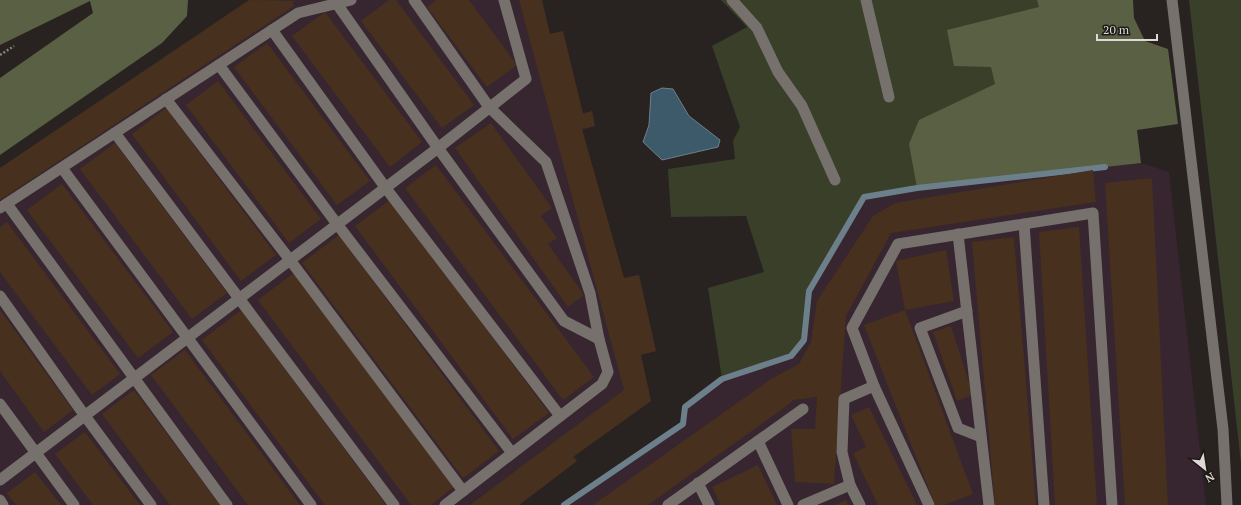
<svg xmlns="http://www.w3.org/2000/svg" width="1241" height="505" font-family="'PT Serif',serif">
<rect width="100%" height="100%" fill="#282320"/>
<g fill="#37262f">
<polygon points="250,0 542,0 550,34 563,31 583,113 592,111 595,126 582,130 624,278 639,275 656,351 641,355 651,401 574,456 577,461 519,505 0,505 0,168"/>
<polygon points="1141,163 1169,172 1206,505 564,505 682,424 685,407 722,379 791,356 804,340 809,291 864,197 917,188"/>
</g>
<g fill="#393f29">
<polygon points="721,0 1088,0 1105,167 917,188 864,197 809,291 804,340 791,356 722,379 708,288 764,272 746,216 671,217 668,169 735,159 733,141 740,127 712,46 747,27"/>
<polygon points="1189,0 1241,0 1241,463"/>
</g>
<g fill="#5a6044">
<polygon points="0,0 188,0 187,16 162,43 0,155 0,78 93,13 90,1 0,45"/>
<polygon points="1037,0 1133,0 1134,18 1145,41 1168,49 1178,124 1137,130 1141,163 917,188 909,144 919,120 995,84 991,67 954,66 947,30 1039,7"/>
</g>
<polygon fill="#3c5a6a" stroke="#6c808b" points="662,88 673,89 689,116 720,140 718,147 662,160 643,142 649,125 651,93"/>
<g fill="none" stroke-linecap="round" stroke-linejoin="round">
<polyline stroke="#6c808b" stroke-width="6" points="564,505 683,424 685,407 722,379 791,356 804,340 809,291 864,197 917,188 1105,167"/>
</g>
<g fill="#47301e">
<polygon points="249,0 298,1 292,2 294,6 0,200 0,168"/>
<polygon points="389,0 396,0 474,105 442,128 361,21"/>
<polygon points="436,0 469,0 517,65 487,87 427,7"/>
<polygon points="519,0 542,0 550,34 563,31 583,114 592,111 595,126 582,129 624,278 639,275 656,351 641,355 651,401 573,457 577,461 519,505 470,505 624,390"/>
<polygon points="325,12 422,142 390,167 292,36"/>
<polygon points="267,43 370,181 337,205 234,67"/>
<polygon points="218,81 321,219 289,243 186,105"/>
<polygon points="166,108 276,255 241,281 132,134"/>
<polygon points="491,123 552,208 541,216 557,238 548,244 584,295 568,307 455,148"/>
<polygon points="115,143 227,293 192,319 80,169"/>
<polygon points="436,165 594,377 563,400 405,188"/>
<polygon points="1093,170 1096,202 891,233 846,316 834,484 795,482 791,429 815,429 817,397 793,400 788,405 648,505 593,505 771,379 799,364 811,342 817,301 873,216 895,203"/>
<polygon points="1152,178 1168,505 1125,505 1105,183"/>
<polygon points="62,184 173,332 138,358 27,210"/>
<polygon points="390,200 549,413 513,439 355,226"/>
<polygon points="7,222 120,374 92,395 0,272 0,227"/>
<polygon points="1079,227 1097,505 1055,505 1039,232"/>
<polygon points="339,235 499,451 463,478 302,263"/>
<polygon points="1014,237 1036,505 995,505 972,242"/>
<polygon points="946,250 954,301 905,310 896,261"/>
<polygon points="294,273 454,487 431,505 411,505 258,300"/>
<polygon points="0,310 73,410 44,432 0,371"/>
<polygon points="241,310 386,505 325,505 202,340"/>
<polygon points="905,310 973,494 944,505 935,505 864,325"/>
<polygon points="951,326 973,395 957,401 933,332"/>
<polygon points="185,350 300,505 248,505 151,375"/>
<polygon points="134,390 220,505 170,505 102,414"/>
<polygon points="869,407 917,505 878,505 853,453 866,447 851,415"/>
<polygon points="85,432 140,505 93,505 55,454"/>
<polygon points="758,465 777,505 721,505 712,487"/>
<polygon points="35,472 61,505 16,505 7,493"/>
<polygon points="846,500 848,505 835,505"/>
</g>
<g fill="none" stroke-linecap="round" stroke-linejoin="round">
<polyline stroke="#85817e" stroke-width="2.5" stroke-dasharray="2 2" stroke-linecap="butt" points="0,55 14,46"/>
<g stroke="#76716d" stroke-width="11">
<polyline points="414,0 489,107 546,162 590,293 599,339 608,372 602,384 445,505"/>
<polyline points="732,0 757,28 778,72 802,106 835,180"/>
<polyline points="866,0 889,97"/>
<polyline points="1172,0 1223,429 1227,505"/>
<polyline points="337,4 438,148 564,321 599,339"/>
<polyline points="272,30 385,187 560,416"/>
<polyline points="219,65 337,224 512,453"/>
<polyline points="166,99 290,260 463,491"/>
<polyline points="115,133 394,505"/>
<polyline points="62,168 311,505"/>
<polyline points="7,204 227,505"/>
<polyline points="0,208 298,13 351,0"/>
<polyline points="1024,224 1044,505"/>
<polyline points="958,234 989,505"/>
<polyline points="0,296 85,416 151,505"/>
<polyline points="967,311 920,328 958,428 981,437"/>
<polyline points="0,404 74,505"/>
<polyline points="758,441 788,505"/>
<polyline points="0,480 438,148 526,79 504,0"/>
<polyline points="698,483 709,505"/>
<polyline points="0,500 3,505"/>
<polyline points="668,505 803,409"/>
<polyline points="803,505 850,485"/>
<polyline points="860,505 850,485 842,452 844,399 874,386"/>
<polyline points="929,505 874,386 852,328 898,244 1093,213 1112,505"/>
</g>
</g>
<g transform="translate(1205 469) rotate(150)" stroke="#1e1a16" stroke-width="3" paint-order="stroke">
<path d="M0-3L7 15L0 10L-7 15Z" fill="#dcd9d7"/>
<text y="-6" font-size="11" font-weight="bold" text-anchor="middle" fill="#dcd9d7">N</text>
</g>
<path d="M1097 34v6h60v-6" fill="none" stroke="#dcd9d7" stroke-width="2"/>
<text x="1103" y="34" font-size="12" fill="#dcd9d7" stroke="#1e1a16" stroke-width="3" paint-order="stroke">20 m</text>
</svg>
